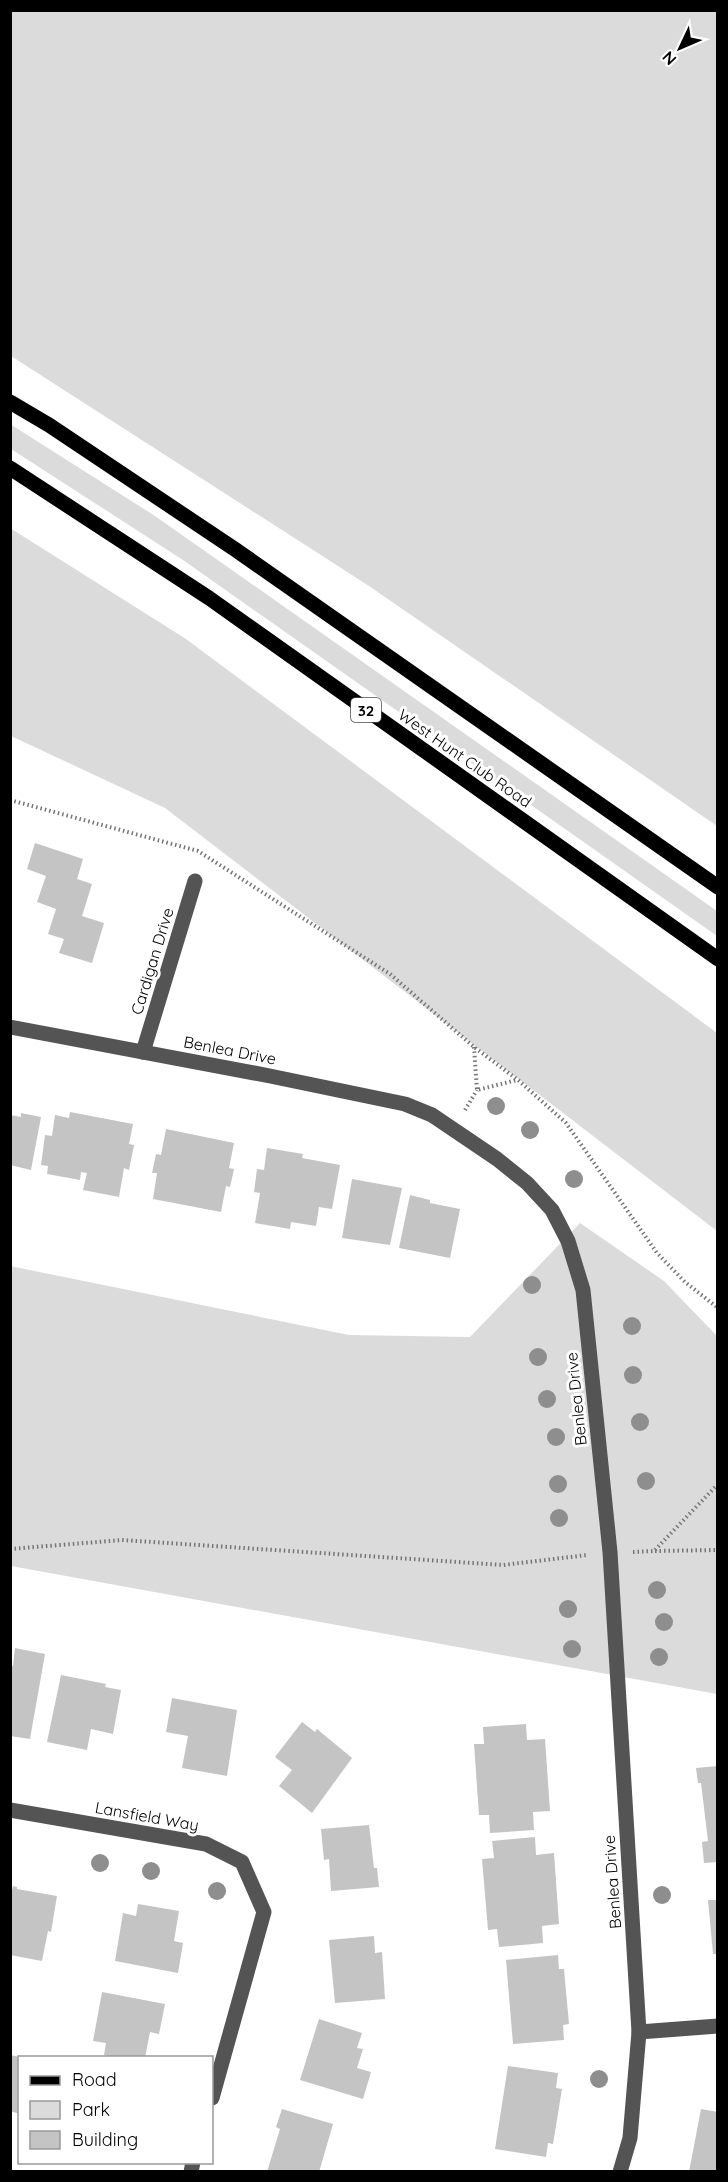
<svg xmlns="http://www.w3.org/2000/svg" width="728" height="2182" font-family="Quicksand,sans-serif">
<rect width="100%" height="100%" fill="#fff"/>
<g fill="#dbdbdb">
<polygon points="10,11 717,11 717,826 369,586 11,356"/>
<polygon points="10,424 155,516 717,911 717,936 183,560 11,449"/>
<polygon points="10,528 186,639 717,1033 717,1231 165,808 11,736"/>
<polygon points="580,1223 664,1281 717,1336 717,1694 11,1566 10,1266 349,1335 470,1337"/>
</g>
<g fill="#c4c4c4">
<polygon points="35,843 83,859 77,879 92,884 82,916 104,923 92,963 59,953 64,939 48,934 56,909 37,902 46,876 27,869"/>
<polygon points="70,1112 133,1124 129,1144 134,1145 129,1170 124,1168 119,1197 83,1190 87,1173 81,1172 80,1180 47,1174 48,1166 41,1165 45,1135 52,1136 55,1115 69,1118"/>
<polygon points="21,1113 41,1117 31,1170 10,1165 10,1115 21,1117"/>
<polygon points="166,1129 234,1143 229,1168 234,1169 230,1187 226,1186 221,1212 153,1199 157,1173 152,1173 156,1154 161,1155"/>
<polygon points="267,1148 303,1154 302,1158 340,1165 332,1209 319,1207 316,1226 291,1222 290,1229 255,1223 260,1193 254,1192 257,1169 264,1170"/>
<polygon points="352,1179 402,1188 390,1245 342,1238"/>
<polygon points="410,1195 430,1200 430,1203 460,1209 450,1258 399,1248"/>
<polygon points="15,1648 45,1654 30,1739 10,1736 10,1666 13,1666"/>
<polygon points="61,1675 106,1684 105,1687 121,1690 113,1734 91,1729 87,1750 47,1742"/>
<polygon points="172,1698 237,1710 227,1776 182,1768 188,1736 166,1732"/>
<polygon points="302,1722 315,1732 317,1729 352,1758 312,1813 279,1786 292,1770 275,1757"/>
<polygon points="526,1724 527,1740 545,1739 550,1811 533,1812 534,1830 490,1833 489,1815 479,1815 474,1744 484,1744 483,1727"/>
<polygon points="718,1766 718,1862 704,1863 702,1842 708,1841 701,1783 698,1783 696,1768"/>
<polygon points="369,1825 374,1868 377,1868 379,1887 331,1891 329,1859 324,1860 321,1829"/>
<polygon points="535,1837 536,1855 554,1853 559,1924 542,1926 543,1943 499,1947 497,1929 488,1930 482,1859 494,1858 492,1841"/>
<polygon points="13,1886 17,1887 17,1889 57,1896 51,1932 48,1931 42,1961 10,1955 10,1899"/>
<polygon points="708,1900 718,1900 718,1954 713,1954"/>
<polygon points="138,1904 179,1911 174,1941 183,1943 178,1973 115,1961 123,1913 136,1916"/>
<polygon points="374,1936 375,1953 382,1952 385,1999 335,2003 329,1940"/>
<polygon points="558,1955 559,1969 564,1969 569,2024 563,2025 564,2040 513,2044 506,1960"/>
<polygon points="102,1992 165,2004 159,2034 150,2032 145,2058 118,2058 104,2055 106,2043 93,2041"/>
<polygon points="319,2019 362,2033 357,2048 363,2049 357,2068 371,2072 363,2099 300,2080"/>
<polygon points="10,2055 20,2057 18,2069 20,2069 20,2114 10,2111"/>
<polygon points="508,2066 558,2073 556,2088 562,2089 553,2144 548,2143 546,2157 495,2149"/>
<polygon points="282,2109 333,2124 319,2172 267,2172 280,2129 276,2127"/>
<polygon points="701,2109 718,2112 718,2172 689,2172"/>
</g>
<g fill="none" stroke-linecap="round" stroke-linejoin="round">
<g stroke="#767676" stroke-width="4" stroke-dasharray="1.5 3" stroke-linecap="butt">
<polyline points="10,800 198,851 390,974 474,1047 518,1080 566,1123 657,1253 685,1282 718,1308"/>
<polyline points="474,1047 477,1090 517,1080"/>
<polyline points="465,1110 477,1090"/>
<polyline points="10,1549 122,1540 503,1565 587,1555"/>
<polyline points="655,1551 718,1550"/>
<polyline points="633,1552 654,1551 718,1484"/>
</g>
<g stroke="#545454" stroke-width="15">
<polyline points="10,1027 270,1076 405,1104 432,1115 497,1159 527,1183 552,1210 568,1241 583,1290 610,1552 639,2032 630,2138 620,2172"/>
<polyline points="143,1052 195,881"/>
<polyline points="10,1810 206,1844 242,1862 264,1912 212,2098"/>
<polyline points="639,2032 718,2026"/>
<polyline points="191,2172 193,2162"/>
</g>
<g stroke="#000" stroke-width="15">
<polyline points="10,402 49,425 236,550 718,887"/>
<polyline points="10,468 209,598 718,959"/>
</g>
</g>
<g fill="#8e8e8e">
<circle cx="496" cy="1106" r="9"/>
<circle cx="530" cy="1130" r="9"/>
<circle cx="574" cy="1179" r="9"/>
<circle cx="532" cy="1285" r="9"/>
<circle cx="632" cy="1326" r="9"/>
<circle cx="538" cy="1357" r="9"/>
<circle cx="633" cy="1375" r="9"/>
<circle cx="547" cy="1399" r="9"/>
<circle cx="640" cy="1422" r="9"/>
<circle cx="556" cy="1437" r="9"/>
<circle cx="646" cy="1481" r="9"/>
<circle cx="558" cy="1484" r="9"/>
<circle cx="559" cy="1518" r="9"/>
<circle cx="657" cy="1590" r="9"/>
<circle cx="568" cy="1609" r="9"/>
<circle cx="664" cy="1622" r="9"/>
<circle cx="572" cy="1649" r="9"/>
<circle cx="659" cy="1657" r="9"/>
<circle cx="100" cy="1863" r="9"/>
<circle cx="151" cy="1871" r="9"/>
<circle cx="217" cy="1891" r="9"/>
<circle cx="662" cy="1895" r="9"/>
<circle cx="599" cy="2079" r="9"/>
</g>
<g text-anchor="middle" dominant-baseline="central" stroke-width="6" stroke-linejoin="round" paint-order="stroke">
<rect fill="#fff" stroke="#4c4c4c" stroke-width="1.5" x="351" y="698" width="30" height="24" rx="4.5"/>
<g font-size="15" font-weight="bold" fill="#000">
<text x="366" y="710">32</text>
</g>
<g font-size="16" fill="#000" stroke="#fff">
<text transform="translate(465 758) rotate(35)">West Hunt Club Road</text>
<text transform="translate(152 961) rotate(-73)">Cardigan Drive</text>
<text transform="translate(230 1050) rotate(11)">Benlea Drive</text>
<text transform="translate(576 1399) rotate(-96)">Benlea Drive</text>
<text transform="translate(147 1816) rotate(10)">Lansfield Way</text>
<text transform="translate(612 1882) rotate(-94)">Benlea Drive</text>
</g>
</g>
<rect width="728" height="2182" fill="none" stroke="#000000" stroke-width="24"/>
<rect x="18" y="2056" width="195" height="108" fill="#ffffff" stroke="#999999" stroke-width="1.5"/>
<rect x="30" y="2076" width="30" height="9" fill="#000000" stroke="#999999" stroke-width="1.5"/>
<text x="72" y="2086" font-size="18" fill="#000000">Road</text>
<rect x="30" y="2101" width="30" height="18" fill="#dbdbdb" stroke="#999999" stroke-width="1.5"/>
<text x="72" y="2116" font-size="18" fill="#000000">Park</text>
<rect x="30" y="2131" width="30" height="18" fill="#c4c4c4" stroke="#999999" stroke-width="1.5"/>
<text x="72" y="2146" font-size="18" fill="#000000">Building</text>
<g transform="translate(680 48) rotate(226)" stroke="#ffffff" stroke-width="4.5" paint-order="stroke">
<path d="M0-4.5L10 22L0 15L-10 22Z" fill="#000000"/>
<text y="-9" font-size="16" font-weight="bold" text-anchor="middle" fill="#000000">N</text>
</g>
</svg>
